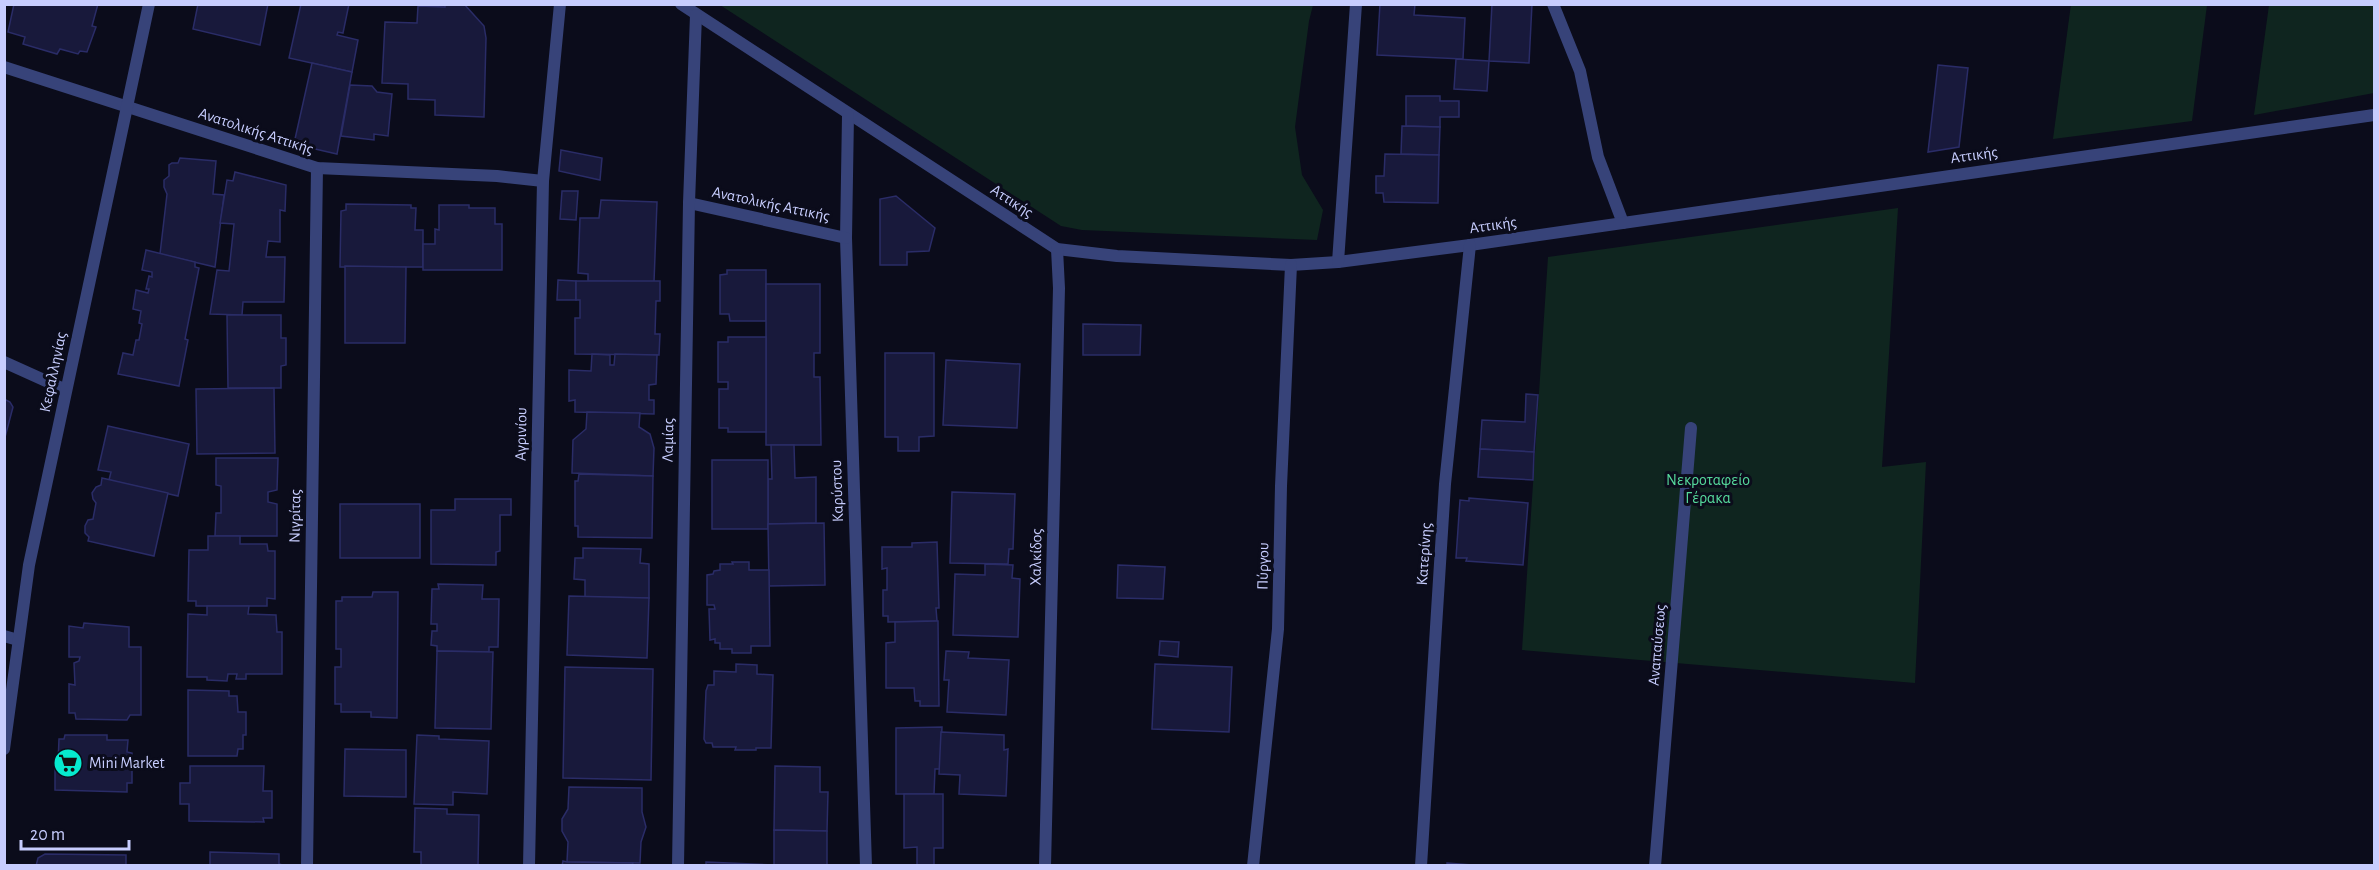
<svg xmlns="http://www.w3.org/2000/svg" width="2379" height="870" font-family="'Alegreya Sans',sans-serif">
<rect width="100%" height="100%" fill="#0b0c1b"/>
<g fill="#0f251f">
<polygon points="2071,4 2207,5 2192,121 2053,139"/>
<polygon points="720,5 1313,5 1309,21 1295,127 1302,175 1323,210 1317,240 1082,230 1061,226"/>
<polygon points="2269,5 2374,5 2374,93 2254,115"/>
<polygon points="1898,208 1882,467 1926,462 1915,683 1522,650 1548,257"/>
</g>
<g fill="#18193b" stroke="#2a2c67" stroke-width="1.5">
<polygon points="14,4 98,4 92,26 96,27 87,52 80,51 78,54 60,49 57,54 23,44 25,37 8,32"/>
<polygon points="198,4 268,4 260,45 193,29"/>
<polygon points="301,4 349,4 343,33 338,32 337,35 358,40 352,72 289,58"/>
<polygon points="445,4 464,4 484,26 486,38 484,117 435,115 435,100 408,99 408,84 382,83 385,22 417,23 418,6 445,7"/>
<polygon points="1380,4 1415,4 1414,15 1465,18 1463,59 1377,55"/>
<polygon points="1492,4 1532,4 1529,63 1489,61"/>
<polygon points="1456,59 1489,61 1487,91 1454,89"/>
<polygon points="312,63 352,72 337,154 302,146 303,141 295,139"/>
<polygon points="1938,65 1968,68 1959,147 1928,152"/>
<polygon points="350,85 372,86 377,92 392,94 388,136 374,134 374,140 341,136"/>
<polygon points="1406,96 1440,96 1440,101 1459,101 1459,117 1440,117 1440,127 1406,126"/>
<polygon points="1402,126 1440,127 1439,155 1401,154"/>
<polygon points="561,150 602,158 600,180 559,171"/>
<polygon points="1385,154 1439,155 1438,203 1384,202 1383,193 1376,193 1376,176 1384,176"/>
<polygon points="180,158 216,161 213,194 224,195 215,267 160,254 167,194 164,187 164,180 169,176 169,165 172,163 178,163"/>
<polygon points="235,172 286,185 285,211 280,210 280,242 268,241 266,257 285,257 284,302 243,302 242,315 210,314 217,270 229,271 234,224 220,223 227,180 233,181"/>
<polygon points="562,191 578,191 576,220 560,219"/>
<polygon points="896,196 935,228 929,251 907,252 907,265 880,265 880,199"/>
<polygon points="601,200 657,202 654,282 588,281 588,274 578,273 580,218 599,218"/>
<polygon points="346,204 411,205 411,208 416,208 415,230 423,230 423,267 340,267 341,211 346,210"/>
<polygon points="439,205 469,205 469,208 495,208 495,224 502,224 502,270 423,270 423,244 435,244 435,229 439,230"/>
<polygon points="146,250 195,262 195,267 199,268 185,339 188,340 179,386 118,374 123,353 133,355 136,340 139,340 142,324 139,323 141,311 133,309 136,290 148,293 149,289 146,289 149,276 152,277 152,272 142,270"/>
<polygon points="345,266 406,267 405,343 345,343"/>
<polygon points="727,270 766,270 766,321 730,321 729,314 720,314 720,275 727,274"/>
<polygon points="558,280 576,281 576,300 557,300"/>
<polygon points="576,281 660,281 660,301 656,301 655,334 660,334 659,355 575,354 575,318 580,318 580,300 576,300"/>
<polygon points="766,284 820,284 820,353 814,353 814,377 820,377 821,445 766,445"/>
<polygon points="227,315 281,315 281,338 286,338 286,365 281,366 281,388 228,388"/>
<polygon points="1083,324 1141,325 1140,355 1083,355"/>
<polygon points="728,337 766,337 766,432 728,432 728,428 719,428 719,389 728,389 728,382 718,382 718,342 728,342"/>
<polygon points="885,353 934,353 934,436 919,437 919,451 898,451 898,437 885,437"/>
<polygon points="592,354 610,355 610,365 614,365 615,354 657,355 656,384 649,385 649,400 654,400 654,414 575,412 575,400 569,401 569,370 591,371"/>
<polygon points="946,360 1020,364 1017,428 943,425"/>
<polygon points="274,388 275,453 197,454 196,389"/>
<polygon points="1526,394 1538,395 1534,452 1480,449 1482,420 1525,422"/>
<polygon points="4,399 10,402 13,407 4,441"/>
<polygon points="587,412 640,413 639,427 650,434 654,448 653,476 572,473 573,440 586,429"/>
<polygon points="108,426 189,444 178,496 109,480 111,472 98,470"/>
<polygon points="771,445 794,445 795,478 816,477 816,523 768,524 768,479 772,479"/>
<polygon points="1480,449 1534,452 1533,480 1478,477"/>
<polygon points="216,458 278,458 277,490 268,492 268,502 277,504 277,536 215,536 216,513 221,513 221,486 216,485"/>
<rect x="712" y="460" width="56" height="69"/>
<polygon points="579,474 653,476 652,538 578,537 578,526 575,526 575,481 578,481"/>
<polygon points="102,478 168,493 154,556 88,541 89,537 85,533 85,526 88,520 93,519 96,503 93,499 92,493 96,487 101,485"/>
<polygon points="952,492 1015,494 1013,549 1009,549 1008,564 950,563"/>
<polygon points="1469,498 1528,503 1523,565 1466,561 1467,558 1456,558 1460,500 1469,501"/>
<polygon points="455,499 511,499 511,515 500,515 500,551 496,552 496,565 431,564 431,510 455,510"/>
<rect x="340" y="504" width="80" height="54"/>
<polygon points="824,523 825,585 769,586 768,524"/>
<polygon points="208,536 240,536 240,544 267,544 268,551 275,551 275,599 267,598 267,606 196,606 196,601 188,601 189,550 208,550"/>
<polygon points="937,542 939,608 936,608 937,621 888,622 888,616 883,616 883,590 887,590 887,568 882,569 882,547 912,547 912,543"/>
<polygon points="583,548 641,549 640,563 649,564 649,598 585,597 585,580 574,579 575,558 583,558"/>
<polygon points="732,562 749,562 749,570 769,570 770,646 751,646 751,653 732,653 732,649 720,649 720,643 715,643 715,639 710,640 709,609 715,609 714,605 707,605 707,575 713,574 714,571 720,570 720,564 733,564"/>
<polygon points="985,564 1013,565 1012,578 1020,579 1018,637 953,635 955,574 985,575"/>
<polygon points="1118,565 1165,567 1163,599 1117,598"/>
<polygon points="438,584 483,585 482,599 499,599 498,647 489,647 489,652 437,651 437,646 431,645 432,631 437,631 437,624 431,624 432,589 439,589"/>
<polygon points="373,592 398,592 397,718 371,717 371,712 341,712 341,704 335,704 335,667 341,667 341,649 336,649 336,601 342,601 342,597 372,597"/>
<polygon points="569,596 649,598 647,658 567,655"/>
<polygon points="207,606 249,606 248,614 276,615 277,632 282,632 282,674 246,674 246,679 236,679 237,674 228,674 227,681 207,680 207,677 187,677 188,614 207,615"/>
<polygon points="937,621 938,621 939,706 920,706 920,701 915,701 914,688 886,688 886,643 895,642 895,622"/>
<polygon points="84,623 129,627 129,647 141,647 141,715 130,715 127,720 76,719 75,713 69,713 69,684 75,685 74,663 79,661 80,657 69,657 69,626 83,628"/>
<polygon points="1160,641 1179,642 1178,657 1159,655"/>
<polygon points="437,651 493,652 491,729 435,728"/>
<polygon points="946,651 969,652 968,658 1009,660 1006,715 947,712 949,680 944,680"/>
<polygon points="736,664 757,665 757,674 773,675 771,748 756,748 756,750 735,750 736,747 713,747 712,743 706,743 704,739 706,691 708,685 714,685 714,671 736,672"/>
<polygon points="1155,664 1232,667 1229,732 1152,729"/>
<polygon points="565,667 653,669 651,780 563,778"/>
<polygon points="188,690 229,691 229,696 237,696 238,712 246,712 246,735 243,735 243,749 238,749 237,756 188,756"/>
<polygon points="942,727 940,769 935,769 934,794 896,794 896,728"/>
<polygon points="941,732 1004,735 1004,750 1008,749 1006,796 959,794 960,775 939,774"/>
<polygon points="65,735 107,735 107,740 128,740 127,752 132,753 132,783 127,783 127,792 55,790 55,762 58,763 59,739 64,739"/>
<polygon points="417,735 439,736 439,739 489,741 487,794 453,792 453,805 414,804"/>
<polygon points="345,749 406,750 406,797 344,796"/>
<polygon points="190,766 264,766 263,791 272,791 272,818 263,818 264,822 189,821 189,804 180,804 180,783 190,783"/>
<polygon points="775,766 820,767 820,792 828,792 827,831 774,830"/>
<polygon points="569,787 642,788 642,812 646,827 641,842 640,863 567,862 568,842 562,831 562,819 568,809"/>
<polygon points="904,794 943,794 943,848 934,848 934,866 917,866 917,847 904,848"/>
<polygon points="415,808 447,809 447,814 479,815 478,866 421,866 421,852 414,852"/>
<polygon points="774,830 827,831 827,866 774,866"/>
<polygon points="210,852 279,854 279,864 286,866 210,866"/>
<polygon points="45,854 126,855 126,866 36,866 38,858"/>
<polygon points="563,861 567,862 633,863 632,866 562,866"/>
<polygon points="706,862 774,865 706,866"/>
<polygon points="1447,863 1485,866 1447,866"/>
</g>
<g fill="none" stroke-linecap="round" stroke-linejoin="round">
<g stroke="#374379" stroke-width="12">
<polyline points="1553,4 1580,71 1598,157 1623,223"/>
<polyline points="1655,866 1691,428"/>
</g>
<g stroke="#374379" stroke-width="12">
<polyline points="681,4 1057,249 1117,256 1291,265 1338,262 1470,245 2374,115"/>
<polyline points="4,67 317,168 497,176 543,181"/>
<polyline points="848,115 846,238 866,866"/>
<polyline points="689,203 846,238"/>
<polyline points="1338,262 1356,4"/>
<polyline points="4,362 66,390"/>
<polyline points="4,636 18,640"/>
<polyline points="4,749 29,565 149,4"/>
<polyline points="307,866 317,168"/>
<polyline points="529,866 543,181 560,4"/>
<polyline points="678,866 689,203 696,15"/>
<polyline points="1045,866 1059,288 1057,249"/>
<polyline points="1253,866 1278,629 1281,486 1291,265"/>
<polyline points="1421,866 1445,484 1470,245"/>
</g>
</g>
<defs>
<g id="supermarket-disc" transform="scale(1.5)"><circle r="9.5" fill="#06eace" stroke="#0b0c1b"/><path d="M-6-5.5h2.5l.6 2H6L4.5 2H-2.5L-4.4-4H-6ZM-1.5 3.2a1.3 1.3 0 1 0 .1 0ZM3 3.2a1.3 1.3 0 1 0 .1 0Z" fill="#111"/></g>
</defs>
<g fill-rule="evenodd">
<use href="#supermarket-disc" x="68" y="763"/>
</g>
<g text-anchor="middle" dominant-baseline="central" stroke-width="6" stroke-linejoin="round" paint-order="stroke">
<g font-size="16" fill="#c7cdfe" stroke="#0b0c1b">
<text transform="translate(256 131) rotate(18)">Ανατολικής Αττικής</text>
<text transform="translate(1974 155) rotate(-8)">Αττικής</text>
<text transform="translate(1012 201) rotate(33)">Αττικής</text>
<text transform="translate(771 204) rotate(12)">Ανατολικής Αττικής</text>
<text transform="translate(1493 225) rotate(-8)">Αττικής</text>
<text transform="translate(53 372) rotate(-78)">Κεφαλληνίας</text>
<text transform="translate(521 434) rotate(-89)">Αγρινίου</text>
<text transform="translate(668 440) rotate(-89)">Λαμίας</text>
<text transform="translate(837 491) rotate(-92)">Καρύστου</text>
<text transform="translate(295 516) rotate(-89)">Νιγρίτας</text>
<text transform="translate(1424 554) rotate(-86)">Κατερίνης</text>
<text transform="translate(1036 557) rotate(-89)">Χαλκίδος</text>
<text transform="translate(1263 566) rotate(-89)">Πύργου</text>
<text transform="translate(1657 645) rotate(-85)">Αναπαύσεως</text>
</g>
<g font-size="16" fill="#56da9c" stroke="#0b0c1b">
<text x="1708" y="480">Νεκροταφείο<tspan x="1708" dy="18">Γέρακα</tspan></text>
</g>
<g font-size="16" fill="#c7cdfe" stroke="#0b0c1b" text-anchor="start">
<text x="89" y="763">Mini Market</text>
</g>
</g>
<rect width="2379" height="870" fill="none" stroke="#c7cdfe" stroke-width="12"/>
<path d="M21 840v9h108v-9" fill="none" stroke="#c7cdfe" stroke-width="3"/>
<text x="30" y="840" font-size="18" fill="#c7cdfe" stroke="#0b0c1b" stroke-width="4.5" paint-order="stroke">20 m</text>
</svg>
